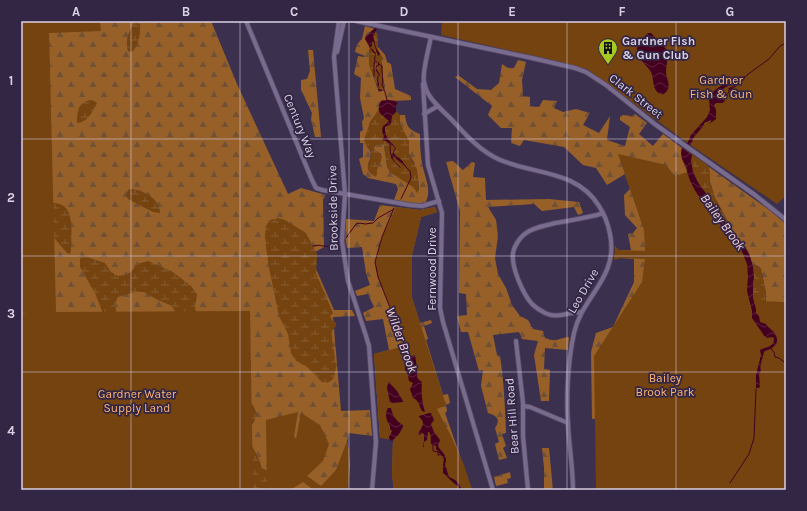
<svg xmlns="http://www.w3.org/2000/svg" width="807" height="511" font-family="Karla,sans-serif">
<defs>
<pattern id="forest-firs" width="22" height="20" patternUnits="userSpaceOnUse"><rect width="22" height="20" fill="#986029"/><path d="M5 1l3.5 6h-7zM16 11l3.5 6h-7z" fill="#715136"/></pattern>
<pattern id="wetland-marsh" width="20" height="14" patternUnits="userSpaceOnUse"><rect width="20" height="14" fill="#74430f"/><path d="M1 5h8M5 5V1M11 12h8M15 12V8" fill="none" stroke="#875d32"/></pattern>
<pattern id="water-waves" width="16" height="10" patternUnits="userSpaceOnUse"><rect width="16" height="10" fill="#44001e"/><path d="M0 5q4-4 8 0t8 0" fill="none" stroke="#5e243f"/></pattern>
</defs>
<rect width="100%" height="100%" fill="#3c304f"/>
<g fill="url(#forest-firs)">
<polygon points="21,21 211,21 237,84 288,194 301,188 326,195 323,199 324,247 310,255 334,310 352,310 355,316 333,317 341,411 370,410 372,436 349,433 347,441 349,451 350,465 348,490 21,490"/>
<path d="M365,26l10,3 -4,2 -3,13 2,5 -1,1 1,5 -1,5 1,7 9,25 5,-2 1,-3 -2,-9 -1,-14 -1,-3 2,-2 -5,-9v-3l7,8 2,7 4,2 4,25 16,7v4c-10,1 -19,1 -29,0l-2,3 -1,6 -3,5 -6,8 -4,24c7,5 5,11 2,18l9,9c-1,-8 6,-10 4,-19l-7,-4v-3l2,-2h8l3,21 3,6 29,18 -1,-12 -4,-16 -5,-8v-4l-6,-21 -3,-4v-10h5c2,12 3,14 15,19 0,9 0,19 2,29 2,12 11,29 3,40h-16l-15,-3 4,-11 -2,-5 -28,-6 -5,-4 -4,-15 4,-2v-14h-3v-11l3,-2 -1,-8 2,-4 -4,-20 1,-20 -7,-4 4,-18 6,1 1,-1 -10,-4 2,-8 5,-5z"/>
<polygon points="308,50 313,50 321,137 315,137 311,119 312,113 301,90 301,80 307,79 310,71"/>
<path d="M518,60l8,2 -4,18 1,16 7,1v9l9,1 4,-7 14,1 -3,7 9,4 13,-3 14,4 -7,12 16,8 11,-17 -3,24 18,6 5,-19 -10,-7v-3l3,-2 9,1 3,-2 12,9 -8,11 14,12 10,-12 19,14c-2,8 1,12 4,19l100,323 -177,-73 -17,2 -1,-67 5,-19 17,-6 21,-45v-23l-13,-1 -2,-8h12l-3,-16 5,-1 4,-5 -12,-13 -1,-20 6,-6 -5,-15 -18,11 -11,-17 -13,-3 -19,-18 -40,-7 -4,6 -9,-3 1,-15h-11l-13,-13 4,-9 -37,-29 3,-2 19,14 14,1 8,-7 3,-19c4,3 6,5 12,4z"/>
<path d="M453,161l10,9 9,-8 3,1 -2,14 12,1 1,22 63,-1 30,3 4,11 -5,2 -4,-8 -32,4 -8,-7 -46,3 8,13 2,16 -3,22 3,16 8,14 6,17 8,11 8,4 5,9 10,2 2,7c13,5 13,0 24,-1l-1,13 -23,-2 -1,21 6,1 -1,31h-8l-7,-46 4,-14 -16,-2 -3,-7 -26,3 4,20 3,1c4,27 5,50 6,77l-4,1 4,12 -3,2 4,10 -8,2 -4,-16 4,-2 -4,-14c6,-9 2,-12 -7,-15l-7,-27 2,-16 -4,1 -11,-39h-7l-4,-16 10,-1 -1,-21 -7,-1 1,-82 -14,-49z"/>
<path d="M709,167l59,42 18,15v117l-20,-38c-1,-4 0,-7 0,-10 -1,-4 -4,-21 -5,-24 -2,-3 -5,-4 -9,-5l-4,-13 -6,-8 -8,-7 -2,-7 -17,-31 -5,-16z"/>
<polygon points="380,205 420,210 435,207 437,212 421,217 412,255 412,298 420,323 431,320 432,323 424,326 428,339 426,340 443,395 448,394 450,403 446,405 447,411 445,413 472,490 394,490 392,475 393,440 395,437 380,438 374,354 389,350 383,319 366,321 363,313 374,307 368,294 357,296 355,291 370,285 366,273 362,247 347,248 345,236 346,219 374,221"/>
<polygon points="542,448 549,448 553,490 544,490 544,468"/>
<polygon points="510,472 511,478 507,479 508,483 496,486 494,477"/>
</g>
<g fill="url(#wetland-marsh)">
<path d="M134,23l6,1c0,11 0,19 -8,28l-4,-1c-3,-10 0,-19 6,-28z"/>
<path d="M375,29l3,8v13l5,8 -2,3c4,8 0,19 4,27l-1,2 -4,1 -1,2c-1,-9 -6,-17 -9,-25 -2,-5 0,-8 0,-13 0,-2 0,-4 0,-6l-5,-10c1,-5 6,-8 10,-10z"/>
<path d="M91,100l3,1 3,2c-4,8 -10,20 -20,20 0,-12 1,-21 14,-23z"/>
<path d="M382,100l13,1 3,2 -2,3v5l4,4v9l3,5 6,12v13l8,15 2,21 -2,3 -4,-6 -23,-15 -3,-6 -3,-21h-8l-2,2 1,3c1,1 3,2 5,4 4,4 -1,10 -3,15v4l-1,4c-17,-9 -2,-16 -5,-26 -2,-5 -2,-2 -5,-5 -1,-2 -2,-4 -2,-6l6,-18 6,-8z"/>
<path d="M682,148l23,15 4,4 1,15 5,16 17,31 2,7 8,7 6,8 4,13 7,3 2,2 5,24 -1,7 21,93 -98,-217c-2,-10 -9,-18 -6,-28z"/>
<path d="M130,189c13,0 30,10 30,24l-7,-1 -25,-13 -2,-4 2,-5z"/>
<path d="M49,202c4,1 9,1 13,3 13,7 9,33 9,46l-1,3 -3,-1 -11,-13 -14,-15z"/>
<polygon points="278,218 285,220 306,233 317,254 317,259 316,273 333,313 330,316 331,318 336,323 336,326 332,331 332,338 336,366 335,375 332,380 327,383 322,382 307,367 296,361 291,353 288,334 279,316 269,268 266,247 265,236 266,226 270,220"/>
<path d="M83,254l7,4 15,5 6,9 7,4c10,-1 13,-3 19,-12l11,-3 25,11 18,14 6,8 -2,15 2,5 48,86 8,5 4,9 -3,8 -5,7 1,13 9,17 3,9 16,8 4,14h-58l-50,-181 -4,-4 -12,-5 -14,-8h-9l-17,5 -3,6 2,16 -13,-3 -9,-23 -15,-26v-8z"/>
</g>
<g fill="#74430f">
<polygon points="21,21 100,21 101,31 49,33 56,312 250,311 253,490 21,490 21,314 27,313 21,313"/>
<polygon points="442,21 786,21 786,196 777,204 689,144 587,69 552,60 441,35"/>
<polygon points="618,154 666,165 675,176 691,171 697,187 747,256 751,301 786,302 786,490 596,490 594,356 642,282 645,259 621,258 614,260 615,246 619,250 645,251 644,230"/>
<polygon points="396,207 420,210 435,207 437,212 421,217 412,255 412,298 446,405 437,409 451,436 464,465 472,490 394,490 392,475 393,440 380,438 374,354 405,346 394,317 378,277 375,262 382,237"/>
<path d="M298,412l-4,24 2,3 5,-26 19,12 9,19 -6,17 -16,15 14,10 15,-16 11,-29c3,16 2,32 1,49h-34l-11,-8 -13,8h-23l-1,-70z"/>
</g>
<g fill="url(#water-waves)">
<path d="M375,28l2,1 -4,7 1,3 2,9 4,6 -2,2 -5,-15 -1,1v4l-2,1 6,6 -1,7 4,3v2l-3,3 4,7 -2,3 1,7 -1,4 6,1 -4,1 -2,-1 -1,-13 2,-2c-2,-3 -4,-5 -3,-9l2,-1v-2l-4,-3 1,-6c-5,-4 -6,-10 -10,-15l1,-3z"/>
<path d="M648,33h3l16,17c2,8 -1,14 -1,22 0,7 6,14 0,20 -2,2 -3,3 -5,2 -9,-2 -7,-16 -10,-22 -5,-8 -15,-14 -14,-24 1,-6 7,-11 11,-15z"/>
<path d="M748,75c-7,6 -10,12 -19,15v-2l7,-4 1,-3 -4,2 -1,2c-7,1 -12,6 -16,11l1,2 7,2 1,1 -2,2h-7l-2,2 2,5v9l-7,5v-1l2,-1v-2l-7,3v2l-10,12 -3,7 -2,2 -2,-2 4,-9 16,-18 3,-7 -1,-10 5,-9 5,-4 10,-5z"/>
<path d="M388,100l7,1 3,2 -2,3v6l-4,4 -1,8 -6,3c0,13 5,13 11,21l-2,4v2c5,4 10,7 12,13l-12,-10h-1l-2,2v-2c1,-1 3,-8 4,-9l-2,-2 -3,-1 -4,-4 -4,-1 2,-3 -2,-6 1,-5 6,-5c-7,-6 -14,-9 -8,-20z"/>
<path d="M682,148l10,7 -1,5 2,12 6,12 17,23 10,17 4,8 15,15 5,9 3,11 1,11 -1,4v16l3,11v4l3,3 1,6 6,2c2,4 7,6 9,10 6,9 -2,15 -10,17l-1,1c-1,7 -5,13 -3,19l-2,3 1,13 -2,1h-2v-13l5,-20 -1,-5c7,-4 14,-2 14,-12 -3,-2 -6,1 -9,-1l-13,-19v-7l-5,-20 1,-15 -1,-12 -6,-15 -3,-1 -11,-11 -10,-18 -7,-9 -3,-1 -1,-3c-7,-9 -14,-19 -18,-31 -1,-3 -1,-6 -2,-9 -4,-7 -6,-9 -4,-18z"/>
<path d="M406,355l7,1 2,-1c1,7 3,16 2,22l2,3 3,2c-1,11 0,20 3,30l-3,-1c-3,-5 -3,-11 -9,-13l-3,-9 3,-6 -4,-2 -1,-6 -3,-5z"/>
<polygon points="389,382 397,391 403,401 403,402 393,403 390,402 387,388 388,383"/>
<path d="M388,408h3c1,7 6,14 12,17v2l-4,7 -7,7 -3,-2v-2l3,-6 -2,-2v-3c-3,-5 -6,-11 -2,-18z"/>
<path d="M429,413h2l3,7 -3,4 3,8 6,8 -2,6c3,6 11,10 7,18l4,13c7,3 10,5 13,13h-3l-1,-3c-6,-5 -10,-10 -15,-14v-9l1,-5 -8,-10v-3l-5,-2c-1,-4 1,-8 -2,-12h-1l-1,8 -3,2v5h-1l1,-6v-7l-2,-1 -2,2 -2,-1c3,-6 9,-11 1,-17v-1z"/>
</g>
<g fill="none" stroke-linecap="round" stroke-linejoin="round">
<g stroke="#44001e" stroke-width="1">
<path d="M379,64l3,2c-1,6 2,13 0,18l2,5"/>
<polyline points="747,75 769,59 780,46 786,43"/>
<polyline points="374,76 374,64 375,61"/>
<polyline points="384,90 385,92 387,100"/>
<polyline points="723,99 729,92 729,89"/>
<path d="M390,146c0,9 2,15 10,21"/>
<polyline points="401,199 411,178 410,171 405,166"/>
<polyline points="394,208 382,237 375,262 378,277 409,356"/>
<polyline points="346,238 356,224 360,223 365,224 373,223 378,218 394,209"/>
<path d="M313,246c9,-3 12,4 25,-2"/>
<polyline points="771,348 772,350 774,352 775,357 779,358 784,362 786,362"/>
<polyline points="433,444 433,451 438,452 438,455 440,455"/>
<polyline points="730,483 749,454 754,438 756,389"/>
</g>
<g stroke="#564b66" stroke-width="5.5">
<g id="minor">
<polyline points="246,21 312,180 316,188 322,190 410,205 422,206 439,201"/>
<polyline points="339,21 334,57 345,194 342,241 348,281 366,336 369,346 376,442 372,490"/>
<polyline points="356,21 532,58 575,68 586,72 606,85 656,125 755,195 786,220"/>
<path d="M431,37c-2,10 -9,36 -7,45 1,5 4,12 7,16 6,8 14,15 21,22 14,15 27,30 46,39 35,16 78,10 101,47 6,9 9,18 11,28 9,44 -28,62 -36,99 -6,27 -8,64 -6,91 1,22 5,44 5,66"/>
<polyline points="337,52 344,21"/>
<polyline points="423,84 428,165 440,206 442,213 440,308 443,322 493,490"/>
<polyline points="424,114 438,106"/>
<path d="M581,312c-13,0 -23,7 -36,1 -4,-2 -9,-5 -13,-9 -9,-10 -21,-37 -19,-51 1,-7 7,-16 13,-20 8,-6 19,-7 29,-10 14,-2 28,-5 42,-8l6,-2"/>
<polyline points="516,341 523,403 523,436 528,490"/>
<polyline points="523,406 530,407 568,423"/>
</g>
</g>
<use href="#minor" stroke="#786b8e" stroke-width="4"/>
</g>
<path fill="none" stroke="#d8d1e5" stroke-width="1" stroke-opacity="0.55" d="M131,21v469M240,21v469M349,21v469M458,21v469M567,21v469M676,21v469M21,139h765M21,256h765M21,372h765"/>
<defs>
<g id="building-pin" transform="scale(1)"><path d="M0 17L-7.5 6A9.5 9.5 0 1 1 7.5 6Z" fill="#a6c821" stroke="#322644"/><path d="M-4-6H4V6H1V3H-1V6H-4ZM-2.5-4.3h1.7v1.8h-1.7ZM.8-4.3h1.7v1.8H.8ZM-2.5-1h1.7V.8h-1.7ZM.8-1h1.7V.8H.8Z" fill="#111"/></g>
</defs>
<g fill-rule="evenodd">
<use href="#building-pin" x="608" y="48"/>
</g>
<g text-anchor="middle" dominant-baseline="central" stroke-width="3.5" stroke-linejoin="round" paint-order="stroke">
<g font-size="12" font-weight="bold" fill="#d8d1e5" stroke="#322644" text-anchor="start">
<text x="622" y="41">Gardner Fish<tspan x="622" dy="14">&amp; Gun Club</tspan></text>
</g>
<g font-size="12" fill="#feb472" stroke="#322644">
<text x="721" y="80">Gardner<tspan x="721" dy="14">Fish &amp; Gun</tspan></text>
<text x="665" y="378">Bailey<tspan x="665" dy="14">Brook Park</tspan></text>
<text x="137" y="394">Gardner Water<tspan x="137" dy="14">Supply Land</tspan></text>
</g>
<g font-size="12" fill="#d8d1e5" stroke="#322644">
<text transform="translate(636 96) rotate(38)">Clark Street</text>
<text transform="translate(300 126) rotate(68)">Century Way</text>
<text transform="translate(333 208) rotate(-91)">Brookside Drive</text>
<text transform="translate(432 269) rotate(-90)">Fernwood Drive</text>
<text transform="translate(583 291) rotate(-60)">Leo Drive</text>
<text transform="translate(512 416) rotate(-94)">Bear Hill Road</text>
</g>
<g font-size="13" font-style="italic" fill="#f0ced7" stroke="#322644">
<text transform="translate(723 222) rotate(54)">Bailey Brook</text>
<text transform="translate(402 340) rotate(70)">Wilder Brook</text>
</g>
</g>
<rect width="807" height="511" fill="none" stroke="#322644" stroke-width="44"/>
<rect x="22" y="22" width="763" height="467" fill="none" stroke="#d8d1e5" stroke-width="1.5"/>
<g font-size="13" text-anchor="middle" font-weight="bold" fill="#d8d1e5">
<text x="76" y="16">A</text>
<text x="186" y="16">B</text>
<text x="294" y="16">C</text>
<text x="404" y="16">D</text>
<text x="512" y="16">E</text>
<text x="622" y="16">F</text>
<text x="730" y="16">G</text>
<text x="11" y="85">1</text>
<text x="11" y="202">2</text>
<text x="11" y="318">3</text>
<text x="11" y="435">4</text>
</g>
</svg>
